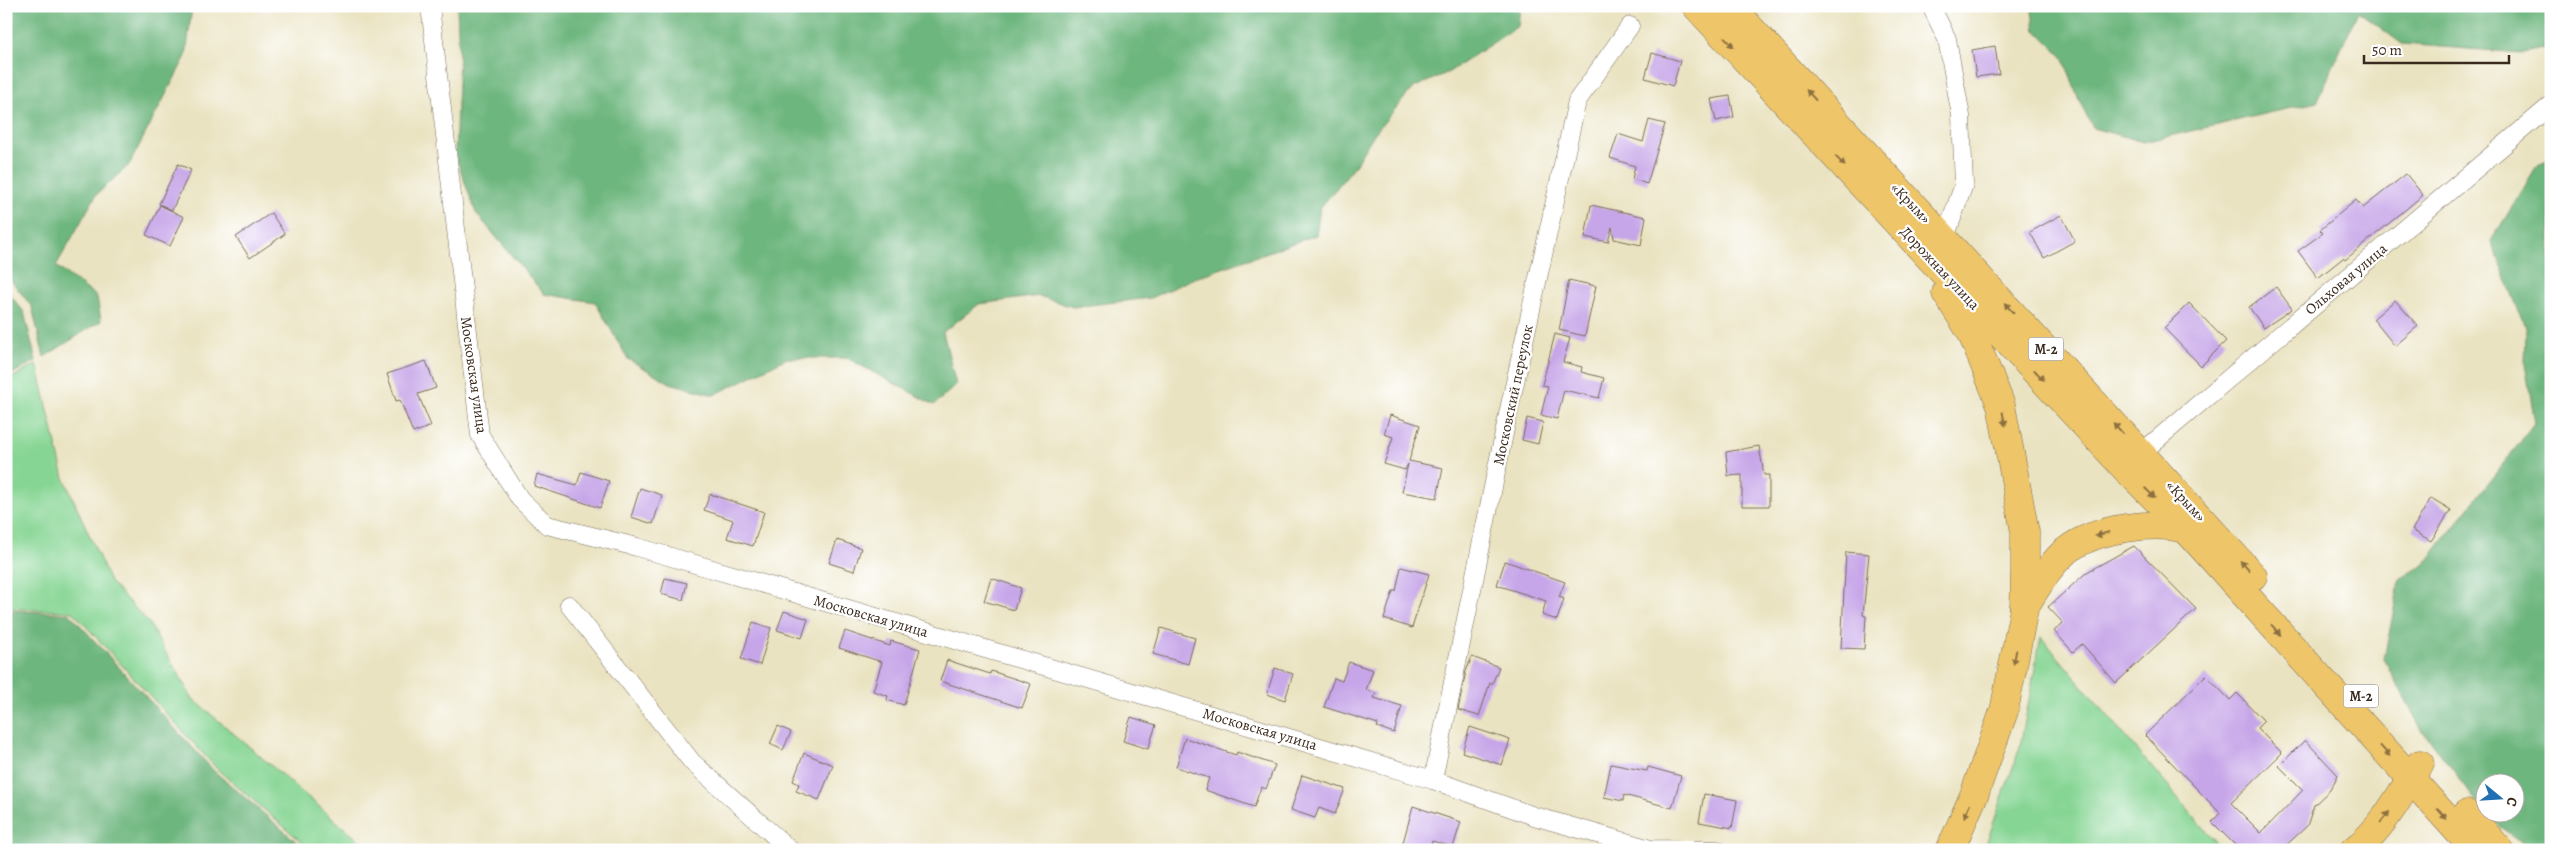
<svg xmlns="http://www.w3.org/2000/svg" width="2557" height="856" font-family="Alegreya,serif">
<rect width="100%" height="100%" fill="#fff"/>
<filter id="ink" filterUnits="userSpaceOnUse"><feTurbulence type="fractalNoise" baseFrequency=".02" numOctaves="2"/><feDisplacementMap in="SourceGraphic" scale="10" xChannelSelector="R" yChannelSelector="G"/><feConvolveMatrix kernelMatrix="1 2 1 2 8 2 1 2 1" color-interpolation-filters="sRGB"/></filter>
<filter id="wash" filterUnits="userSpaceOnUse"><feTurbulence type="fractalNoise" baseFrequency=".0096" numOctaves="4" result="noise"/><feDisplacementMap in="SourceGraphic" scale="20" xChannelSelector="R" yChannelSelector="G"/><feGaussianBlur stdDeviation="1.12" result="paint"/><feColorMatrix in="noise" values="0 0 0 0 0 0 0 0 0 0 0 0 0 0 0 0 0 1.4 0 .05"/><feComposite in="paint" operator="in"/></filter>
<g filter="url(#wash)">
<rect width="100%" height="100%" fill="#eae3c1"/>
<g fill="#87d594" stroke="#618059">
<polygon points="37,364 64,478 110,582 148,622 192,698 370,850 311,850 218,770 73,612 6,608 6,381"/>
<polygon points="2041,637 2222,850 1984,850 2020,747"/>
</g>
<g fill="#6db67e" stroke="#54704e">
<polygon points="6,6 192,6 186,56 129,165 96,195 56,266 97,297 101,321 44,357 32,307 6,274"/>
<polygon points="457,6 1520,6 1518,26 1449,72 1413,88 1374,134 1353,168 1320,208 1316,235 1197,277 1150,298 1073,307 1039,296 979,304 943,332 956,385 934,405 847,358 787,358 714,395 670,383 628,359 595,302 544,294 476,213 455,155 459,57"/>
<polygon points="2031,6 2551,6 2551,47 2523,53 2402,44 2358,11 2317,102 2143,142 2093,128 2079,100 2063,57 2035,29"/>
<polygon points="2551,157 2551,850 2534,850 2494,822 2487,814 2514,814 2514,784 2484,784 2484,810 2422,730 2384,659 2400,579 2425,564 2535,423 2525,364 2526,329 2491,241 2538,165"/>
<polygon points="6,290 24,312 36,361 6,377"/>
<polygon points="6,610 70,614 214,771 306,850 6,850"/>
</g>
<g id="blocks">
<g fill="#c6a5e8">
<polygon points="1995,46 1999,74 1976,77 1972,50"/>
<polygon points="1652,53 1680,61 1673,86 1645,78"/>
<polygon points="1730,96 1734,117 1716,121 1711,99"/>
<polygon points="1649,120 1665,124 1647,184 1632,179 1635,166 1610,158 1618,134 1643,142"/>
<polygon points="178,164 191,170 172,210 159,204"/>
<polygon points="2406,174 2423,195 2345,260 2343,258 2318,278 2298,251 2323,233 2320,230 2356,200 2363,208"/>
<polygon points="160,205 184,217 170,246 146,235"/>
<polygon points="1591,205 1646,217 1641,245 1614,239 1612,227 1608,242 1585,237"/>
<polygon points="271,213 285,234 250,258 236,237"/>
<polygon points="2061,215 2075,241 2044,258 2030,232"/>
<polygon points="1569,280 1596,286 1585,336 1559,330"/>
<polygon points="2276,287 2292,309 2264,328 2249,307"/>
<polygon points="2395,300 2418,326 2395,346 2373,319"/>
<polygon points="2189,303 2226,341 2201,366 2164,328"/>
<polygon points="1555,334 1570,338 1563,362 1582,367 1581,372 1604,378 1599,398 1564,390 1557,419 1541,415 1548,386 1542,385"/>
<polygon points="426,361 436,388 418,394 431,426 413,433 400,400 396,401 387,374"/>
<polygon points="1390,415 1420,425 1409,461 1443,468 1437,498 1402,492 1408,464 1405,470 1384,464 1393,437 1384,434"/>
<polygon points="1527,418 1543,422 1538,444 1522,440"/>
<polygon points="1759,446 1764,475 1769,475 1769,506 1742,506 1742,475 1728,476 1726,452"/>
<polygon points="581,472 609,481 600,508 534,486 537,474 577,485"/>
<polygon points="640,488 662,495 653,524 631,517"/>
<polygon points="710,494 764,512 753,546 727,538 733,520 704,510"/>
<polygon points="2431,498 2451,510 2431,541 2412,530"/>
<polygon points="837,540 861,548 854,571 829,563"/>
<polygon points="2134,546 2196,609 2116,683 2082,644 2073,652 2054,631 2063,623 2048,607 2087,572"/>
<polygon points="1846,552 1869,554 1863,615 1866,616 1864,649 1841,648"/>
<polygon points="1505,561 1565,582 1559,597 1564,599 1557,620 1542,615 1546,601 1497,585"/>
<polygon points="1401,567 1429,574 1412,628 1384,619 1393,591 1396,591"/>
<polygon points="665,578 687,583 683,600 661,594"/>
<polygon points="991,578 1021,588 1014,610 984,601"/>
<polygon points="784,611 808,619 802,638 777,630"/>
<polygon points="753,622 771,628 760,665 741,659"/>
<polygon points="1161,628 1195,638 1188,664 1153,654"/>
<polygon points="845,631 890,646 891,641 920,649 904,705 887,700 888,696 873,691 882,662 839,648"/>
<polygon points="1472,657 1499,667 1492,684 1490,683 1479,716 1458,710 1466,671"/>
<polygon points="947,660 990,674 991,671 1031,684 1022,708 940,681"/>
<polygon points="1349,662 1373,670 1366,690 1376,693 1374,698 1402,706 1394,733 1377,727 1378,724 1324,707 1334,678 1342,681"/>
<polygon points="1275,668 1293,674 1285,700 1267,694"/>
<polygon points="2206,675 2230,700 2237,693 2264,721 2257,728 2282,753 2231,803 2261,833 2303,790 2279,766 2305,740 2338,775 2330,790 2314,805 2307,826 2281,850 2240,850 2212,822 2220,813 2145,735"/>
<polygon points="1131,717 1156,725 1148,749 1123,741"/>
<polygon points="778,726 791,732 783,750 770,744"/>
<polygon points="1470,727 1510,740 1502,765 1462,752"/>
<polygon points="1185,738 1236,755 1237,752 1275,765 1266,789 1261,787 1254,807 1205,790 1209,778 1176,767"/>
<polygon points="804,753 833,765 819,800 796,791 799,784 793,781"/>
<polygon points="1611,764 1647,771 1648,767 1681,776 1672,808 1624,795 1623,801 1604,797"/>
<polygon points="1302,775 1345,789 1335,814 1319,808 1315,818 1291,810"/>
<polygon points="1704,794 1737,800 1732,828 1699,822"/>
<polygon points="1413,806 1461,822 1453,847 1432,841 1429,850 1401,850"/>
</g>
</g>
</g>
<g filter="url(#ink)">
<use href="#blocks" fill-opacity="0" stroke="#786b57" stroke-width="1"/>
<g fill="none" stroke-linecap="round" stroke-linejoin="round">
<g stroke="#786b57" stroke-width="19">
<g id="minor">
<polyline points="430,6 480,435 520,499 547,525 637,547 1433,780 1534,816 1650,849 1718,850"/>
<polyline points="1931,6 1947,39 1961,116 1964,184 1945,238"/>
<polyline points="2141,453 2551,105"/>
<polyline points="569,605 692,762 790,850"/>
<polyline points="1433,780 1508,414 1577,101 1630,26"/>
</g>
</g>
<g stroke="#786b57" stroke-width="29">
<g id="primary">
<polyline points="1696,6 2125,468 2185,528 2475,850"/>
<polyline points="1730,6 2253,576"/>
<polyline points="1946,293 1971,332 2001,405 2025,532 2025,570 2024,609 2004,711 1974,795 1950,850"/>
<path d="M2024,607c13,-19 24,-41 42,-56 29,-23 91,-32 126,-20"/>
<polyline points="2467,814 2500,850"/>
<path d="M2354,850c30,-22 46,-56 66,-86"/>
</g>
</g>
<use href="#minor" stroke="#fff" stroke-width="18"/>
<use href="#primary" stroke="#eec569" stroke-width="28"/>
</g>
<defs><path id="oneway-solid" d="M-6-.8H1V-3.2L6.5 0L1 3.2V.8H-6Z" transform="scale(1.25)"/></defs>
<g fill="#8c7040">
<use href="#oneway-solid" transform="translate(1729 42) rotate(48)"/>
<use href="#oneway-solid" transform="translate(1811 95) rotate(-132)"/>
<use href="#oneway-solid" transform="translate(1840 161) rotate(46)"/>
<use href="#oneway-solid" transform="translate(2009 308) rotate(-132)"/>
<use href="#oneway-solid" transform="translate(2039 375) rotate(47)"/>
<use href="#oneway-solid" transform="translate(2004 419) rotate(78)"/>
<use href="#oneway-solid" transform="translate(2118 428) rotate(-132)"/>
<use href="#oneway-solid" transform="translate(2150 493) rotate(45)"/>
<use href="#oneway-solid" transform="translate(2102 534) rotate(164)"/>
<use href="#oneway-solid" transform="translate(2245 566) rotate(-132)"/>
<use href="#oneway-solid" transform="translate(2276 630) rotate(48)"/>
<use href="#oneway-solid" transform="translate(2015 657) rotate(101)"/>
<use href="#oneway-solid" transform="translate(2385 751) rotate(48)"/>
<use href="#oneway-solid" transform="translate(1967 811) rotate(113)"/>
<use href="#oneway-solid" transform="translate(2442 814) rotate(48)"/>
<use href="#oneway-solid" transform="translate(2385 817) rotate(-51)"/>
</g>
</g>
<g text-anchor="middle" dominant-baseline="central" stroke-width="4.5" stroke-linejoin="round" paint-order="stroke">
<g fill="#fff" stroke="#766a62" stroke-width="1">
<rect x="2028.5" y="337.5" width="35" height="23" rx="4"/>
<rect x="2343.5" y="684.5" width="35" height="23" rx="4"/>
</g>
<g font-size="14" font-weight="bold" fill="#3b2a1e">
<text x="2046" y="349">М-2</text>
<text x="2361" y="696">М-2</text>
</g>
<g font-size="15" fill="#3b2a1e" stroke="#fff">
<text transform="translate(1911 203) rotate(46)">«Крым»</text>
<text transform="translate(1940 268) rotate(47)">Дорожная улица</text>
<text transform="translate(2346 279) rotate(-40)">Ольховая улица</text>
<text transform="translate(474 375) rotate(82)">Московская улица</text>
<text transform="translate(1513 395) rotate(-78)">Московский переулок</text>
<text transform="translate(2186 501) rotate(47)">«Крым»</text>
<text transform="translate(871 616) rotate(16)">Московская улица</text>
<text transform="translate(1260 729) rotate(16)">Московская улица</text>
</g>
</g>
<rect width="2557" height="856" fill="none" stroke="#fff" stroke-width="25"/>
<g transform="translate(2500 798) rotate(108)"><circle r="24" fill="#ffffff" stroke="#b1aaa5"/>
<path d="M0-4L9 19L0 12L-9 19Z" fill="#1f6fb2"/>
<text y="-8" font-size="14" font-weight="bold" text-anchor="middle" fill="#3b2a1e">С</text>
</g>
<path d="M2364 55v8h145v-8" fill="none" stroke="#3b2a1e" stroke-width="2.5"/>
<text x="2372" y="55" font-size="15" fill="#3b2a1e" stroke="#ffffff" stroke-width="4" paint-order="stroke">50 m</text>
</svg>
